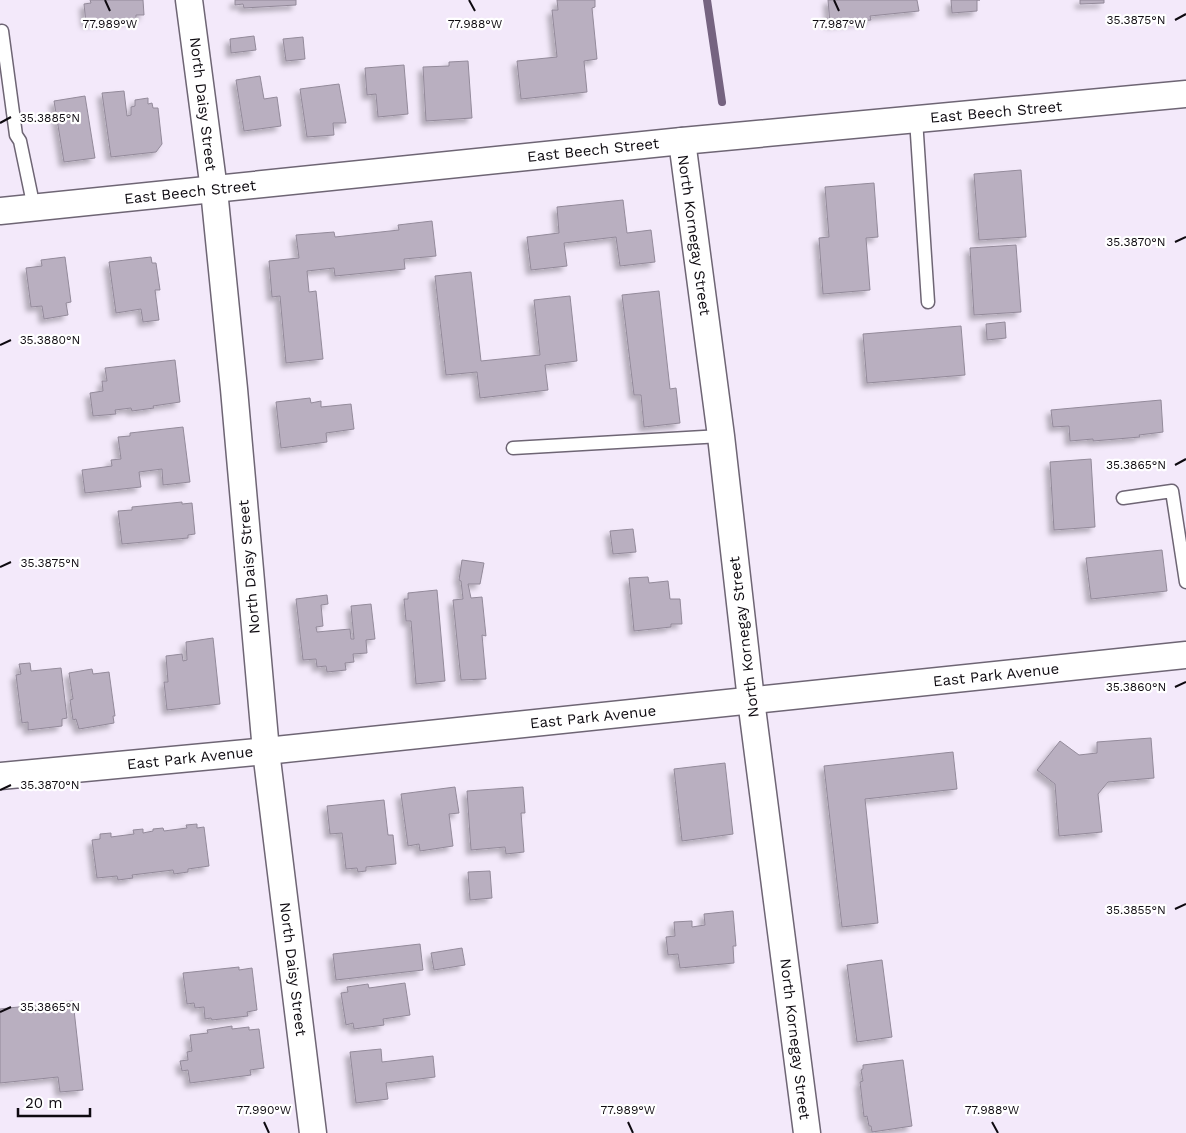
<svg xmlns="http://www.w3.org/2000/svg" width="1186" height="1133" font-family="'Work Sans',sans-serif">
<defs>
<filter id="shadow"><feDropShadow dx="-4.5" dy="4.5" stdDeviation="2.5" flood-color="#0004"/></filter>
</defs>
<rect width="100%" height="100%" fill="#f3e9fa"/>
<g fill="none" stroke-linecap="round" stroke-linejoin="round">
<polyline stroke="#756380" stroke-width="8" points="707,0 722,102"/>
</g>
<g fill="#b9afc0" stroke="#938a9a" filter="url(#shadow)">
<polygon points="90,0 143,0 144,15 136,15 136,19 86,23 84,4 91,3"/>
<polygon points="235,0 296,0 296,5 244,8 243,4 235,5"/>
<polygon points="557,0 595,0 595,7 592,8 597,59 584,61 587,92 521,99 517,61 557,57 552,10 558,10"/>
<polygon points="828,0 917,0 919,11 870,16 871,20 830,24"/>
<polygon points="951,0 980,0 977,0 977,11 952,13"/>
<polygon points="1080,0 1104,0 1104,3 1080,4"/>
<polygon points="254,36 256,50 231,53 230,39"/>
<polygon points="303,37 305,59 286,61 283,39"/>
<polygon points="468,61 472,118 426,121 423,67 449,66 449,62"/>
<polygon points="404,65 408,114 378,117 376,94 367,95 365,68"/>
<polygon points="260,76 264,99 277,97 281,126 244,131 236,80"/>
<polygon points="339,84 346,123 333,123 334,135 307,137 300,89"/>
<polygon points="124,91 127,116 131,115 131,107 135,106 135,100 148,98 148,104 152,103 153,108 158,108 162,144 156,152 111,157 102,93"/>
<polygon points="85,96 95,158 64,162 54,101"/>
<polygon points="1021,170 1026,237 979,240 974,174"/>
<polygon points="874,183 878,237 866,238 870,290 823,294 819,238 829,237 825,187"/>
<polygon points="623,200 627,233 651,230 655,262 620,266 616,237 564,243 567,266 531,270 527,237 559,233 557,207"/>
<polygon points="432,221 436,256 404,259 405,269 335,276 334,268 307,271 309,292 316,291 323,359 286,363 280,296 272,297 269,261 299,258 296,235 334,232 335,237 399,230 398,225"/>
<polygon points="1016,245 1021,312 974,315 970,248"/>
<polygon points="65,257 71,302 66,303 68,315 44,319 42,306 31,307 26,268 42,266 41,260"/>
<polygon points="151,257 152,263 156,263 160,290 155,290 159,320 143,322 141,309 116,313 109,262"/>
<polygon points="471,272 481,361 540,355 534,300 570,296 577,361 545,365 548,390 480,398 477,372 446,375 435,276"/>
<polygon points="659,291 670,389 676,388 680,423 644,427 641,395 634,395 622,295"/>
<polygon points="1005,322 1006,338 987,340 986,324"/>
<polygon points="961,326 965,375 867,383 863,334"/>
<polygon points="175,360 180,402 153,406 154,408 132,411 131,408 115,410 116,414 93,416 90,393 103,391 102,381 107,381 105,368"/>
<polygon points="310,398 311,403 321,401 321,407 351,404 354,429 326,433 327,442 281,448 276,402"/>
<polygon points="1161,400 1163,432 1139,435 1140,437 1093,441 1093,439 1070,441 1069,426 1053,427 1051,410"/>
<polygon points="183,427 190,482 163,485 162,469 139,472 141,487 85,493 82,470 112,466 111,460 121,459 118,437 130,436 130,433"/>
<polygon points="1091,459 1095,527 1054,530 1050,462"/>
<polygon points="182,502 182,504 192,503 195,534 188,535 188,538 122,544 118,511 132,510 132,507"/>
<polygon points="633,529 636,552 613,554 610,531"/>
<polygon points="1162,550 1167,591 1091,599 1086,558"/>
<polygon points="462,560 484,563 480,584 468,584 471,598 482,597 486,636 482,635 486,679 461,680 453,600 463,599 461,581 459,580"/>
<polygon points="648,577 649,583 668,581 670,599 680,599 682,624 671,624 671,627 634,631 629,578"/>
<polygon points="437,590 445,681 416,684 411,621 406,621 404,599 408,599 408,593"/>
<polygon points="327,595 328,604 321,605 323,626 316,627 317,632 350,629 351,639 354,639 351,606 371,604 375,639 366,640 367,653 353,654 354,662 345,663 346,670 327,672 326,666 317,667 316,659 303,660 296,599"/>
<polygon points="213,638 220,704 167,710 164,682 168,682 166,656 182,654 183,661 187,660 186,642"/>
<polygon points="30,663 31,671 61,668 67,718 62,719 62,726 28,730 28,722 22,723 16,675 21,674 19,664"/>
<polygon points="92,669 93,674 109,672 115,716 113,716 114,723 79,729 76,719 73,720 70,700 73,699 69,673"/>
<polygon points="1151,738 1154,778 1108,782 1098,794 1102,832 1059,836 1055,784 1037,770 1060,741 1079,755 1097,753 1097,742"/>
<polygon points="953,752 957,789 865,799 878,923 842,927 824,766"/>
<polygon points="725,763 733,834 682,841 674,769"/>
<polygon points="455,787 459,813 449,814 453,846 420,851 419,844 408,846 401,794"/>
<polygon points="523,787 525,813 521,813 524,852 506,854 505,847 471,850 467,791"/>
<polygon points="384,800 388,835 393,835 396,864 366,867 366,871 358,872 357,868 346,869 342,833 330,834 327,806"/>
<polygon points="197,824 197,828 204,827 209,866 188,869 188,872 174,874 173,870 132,875 133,878 118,880 117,876 97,878 92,840 100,839 100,834 111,833 111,837 134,834 133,830 143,829 143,833 153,831 153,829 163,828 164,831 187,828 186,825"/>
<polygon points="490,871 492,898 470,900 468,872"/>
<polygon points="733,911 736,946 733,946 734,963 680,968 678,954 668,955 666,937 675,936 674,922 692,921 692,927 705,925 704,914"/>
<polygon points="420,944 423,970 336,980 333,954"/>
<polygon points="462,948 465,965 434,970 431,953"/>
<polygon points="882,960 892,1037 857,1042 847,965"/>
<polygon points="239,967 239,970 252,968 257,1010 247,1012 248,1016 212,1020 211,1018 205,1019 204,1007 195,1008 194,1003 187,1004 183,973"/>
<polygon points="405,983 410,1015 383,1019 384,1025 354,1029 353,1023 346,1025 341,993 348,992 347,987 368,984 369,988"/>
<polygon points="73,1001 83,1090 60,1092 58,1077 0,1083 0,1009"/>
<polygon points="232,1026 232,1029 249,1027 249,1030 259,1029 264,1068 250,1070 251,1075 190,1083 188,1070 182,1071 180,1061 188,1060 187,1052 192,1051 190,1035 208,1033 207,1030"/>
<polygon points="381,1049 382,1062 433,1056 435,1077 386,1083 388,1099 356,1103 350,1052"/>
<polygon points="903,1060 912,1126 872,1132 871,1126 869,1126 867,1116 864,1117 860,1082 863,1081 861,1070 863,1069 863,1065"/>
</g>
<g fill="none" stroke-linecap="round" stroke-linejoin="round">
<g stroke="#6e6574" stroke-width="15">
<g id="service">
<polyline points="2,31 16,135 20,141 34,208"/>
<polyline points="916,119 928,302"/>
<polyline points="513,448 721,436"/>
<polyline points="1123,498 1172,491 1186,582"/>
</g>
</g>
<g stroke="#6e6574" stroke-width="29">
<g id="minor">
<polyline points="189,0 214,190 234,389 266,751 313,1133"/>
<polyline points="682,141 721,436 751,700 807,1133"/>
<polyline points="0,211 682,141 1186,94"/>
<polyline points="0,776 266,751 1186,655"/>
</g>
</g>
<use href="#service" stroke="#fff" stroke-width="12"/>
<use href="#minor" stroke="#fff" stroke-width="26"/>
</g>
<path fill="none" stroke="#0e0a10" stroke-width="2" d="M105,0l5,11M469,0l6,11M834,0l5,11M1175,20l11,-6M0,123l11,-6M1175,242l11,-5M0,345l11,-5M1175,465l11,-6M0,567l11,-5M1175,687l11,-5M0,790l11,-5M1175,909l11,-5M0,1012l11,-5M264,1122l5,11M628,1122l5,11M992,1122l6,11"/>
<g text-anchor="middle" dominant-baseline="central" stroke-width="4.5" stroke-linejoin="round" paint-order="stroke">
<g font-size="15" fill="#0e0a10" stroke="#fff">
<text transform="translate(203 104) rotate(83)">North Daisy Street</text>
<text transform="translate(996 112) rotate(-5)">East Beech Street</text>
<text transform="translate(593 150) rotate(-6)">East Beech Street</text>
<text transform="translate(190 192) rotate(-6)">East Beech Street</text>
<text transform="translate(694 235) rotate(82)">North Kornegay Street</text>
<text transform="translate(249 567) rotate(-95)">North Daisy Street</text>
<text transform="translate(744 637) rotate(-97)">North Kornegay Street</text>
<text transform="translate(996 675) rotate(-6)">East Park Avenue</text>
<text transform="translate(593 717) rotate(-6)">East Park Avenue</text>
<text transform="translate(190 758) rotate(-6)">East Park Avenue</text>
<text transform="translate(293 969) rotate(83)">North Daisy Street</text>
<text transform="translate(795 1039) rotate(83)">North Kornegay Street</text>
</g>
</g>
<g font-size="12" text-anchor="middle" fill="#0e0a10" stroke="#fff" stroke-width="4.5" stroke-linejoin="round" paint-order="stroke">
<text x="1136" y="24">35.3875°N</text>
<text x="110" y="28">77.989°W</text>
<text x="475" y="28">77.988°W</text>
<text x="839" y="28">77.987°W</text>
<text x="50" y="122">35.3885°N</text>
<text x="1136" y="246">35.3870°N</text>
<text x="50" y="344">35.3880°N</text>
<text x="1136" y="469">35.3865°N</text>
<text x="50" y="567">35.3875°N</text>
<text x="1136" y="691">35.3860°N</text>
<text x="50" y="789">35.3870°N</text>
<text x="1136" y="914">35.3855°N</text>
<text x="50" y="1011">35.3865°N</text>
<text x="264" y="1114">77.990°W</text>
<text x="628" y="1114">77.989°W</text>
<text x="992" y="1114">77.988°W</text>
</g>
<path d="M18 1108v8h72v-8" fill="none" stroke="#0e0a10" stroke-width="2.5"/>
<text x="25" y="1108" font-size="15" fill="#0e0a10" stroke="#ffffff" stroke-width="4" paint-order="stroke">20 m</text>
</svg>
